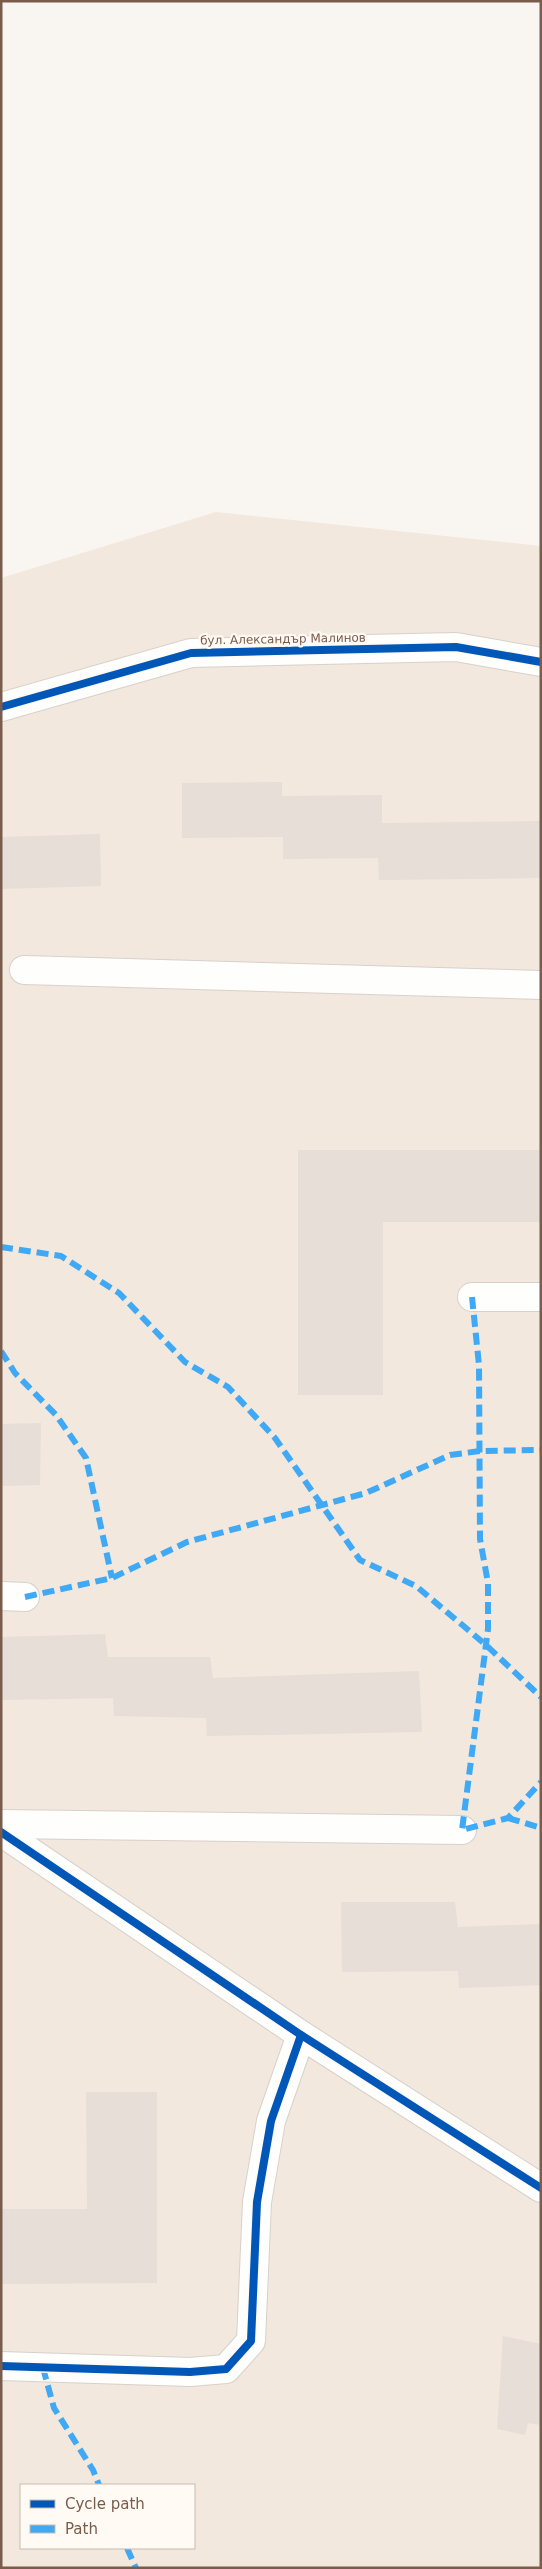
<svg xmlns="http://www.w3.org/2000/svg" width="542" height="2569" font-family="'DejaVu Sans',sans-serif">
<rect width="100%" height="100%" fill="#f9f5f0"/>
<path fill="#f2e8de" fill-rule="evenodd" d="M216,512l325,34v2022h-540v-1990zM21,2485h173v63h-173z"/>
<g fill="#e6ded7">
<polygon points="282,782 282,796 382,795 382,823 541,821 541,878 379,880 378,858 283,859 283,837 182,838 182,783"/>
<polygon points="100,834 101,886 1,889 1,837"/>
<polygon points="298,1150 541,1150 541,1222 383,1222 383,1395 298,1395"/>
<polygon points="41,1423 40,1485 1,1486 1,1424"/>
<polygon points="105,1634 108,1657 210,1657 213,1678 419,1671 422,1732 207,1736 206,1718 114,1716 113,1698 1,1700 1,1637"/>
<polygon points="341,1902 455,1902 458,1927 541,1924 541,1985 459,1988 458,1971 342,1972"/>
<polygon points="86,2092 157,2092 157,2283 1,2284 1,2209 87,2209"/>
<polygon points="503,2336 541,2344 541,2425 528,2423 525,2435 497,2429"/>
</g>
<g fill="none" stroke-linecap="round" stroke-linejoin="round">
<g stroke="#d7d1cb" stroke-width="30">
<g id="minor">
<polyline points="1,707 191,653 456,647 541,662"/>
<polyline points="24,970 541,985"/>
<polyline points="472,1297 541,1297"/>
<polyline points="1,1596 25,1597"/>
<polyline points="1,1824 462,1830"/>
<polyline points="1,1832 301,2035 541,2188"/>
<polyline points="1,2366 190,2372 226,2369 251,2341 257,2202 271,2121 301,2035"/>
</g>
</g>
<use href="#minor" stroke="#fefefd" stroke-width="28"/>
<g stroke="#3fa9f5" stroke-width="6" stroke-dasharray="12 6" stroke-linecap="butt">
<polyline points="1,1247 61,1256 119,1293 185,1362 228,1387 275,1438 360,1560 416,1586 486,1645 541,1697"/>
<polyline points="472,1297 479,1365 480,1539 488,1583 488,1629 462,1830 508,1818 541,1782"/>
<polyline points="1,1351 15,1373 56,1415 86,1458 112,1578"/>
<polyline points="25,1597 112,1578 187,1542 366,1493 450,1455 480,1451 541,1450"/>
<polyline points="508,1818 541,1828"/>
<polyline points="43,2368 54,2408 93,2470 99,2485"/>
<polyline points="127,2548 136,2568"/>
</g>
<g stroke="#fffaf3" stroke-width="11">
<g id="cycleway">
<polyline points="1,707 191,653 456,647 541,662"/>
<polyline points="1,1832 301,2035 541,2188"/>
<polyline points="1,2366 190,2372 226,2369 251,2341 257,2202 271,2121 301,2035"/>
</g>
</g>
<use href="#cycleway" stroke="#0057b8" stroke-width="8"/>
</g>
<g text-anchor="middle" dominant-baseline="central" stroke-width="4.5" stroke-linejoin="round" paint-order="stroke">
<g font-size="12" fill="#7a5c4d" stroke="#fffaf3">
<text transform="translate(283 639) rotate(-1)">бул. Александър Малинов</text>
</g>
</g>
<rect width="542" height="2569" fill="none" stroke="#7a5c4d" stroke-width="5"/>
<rect x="20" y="2484" width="175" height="65" fill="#fffaf3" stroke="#cabbb1"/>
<rect x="30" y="2500" width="25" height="8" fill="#0057b8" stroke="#cabbb1"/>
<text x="65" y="2509" font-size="15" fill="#7a5c4d">Cycle path</text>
<rect x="30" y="2525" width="25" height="8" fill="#3fa9f5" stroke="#cabbb1"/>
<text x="65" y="2534" font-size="15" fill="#7a5c4d">Path</text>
</svg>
